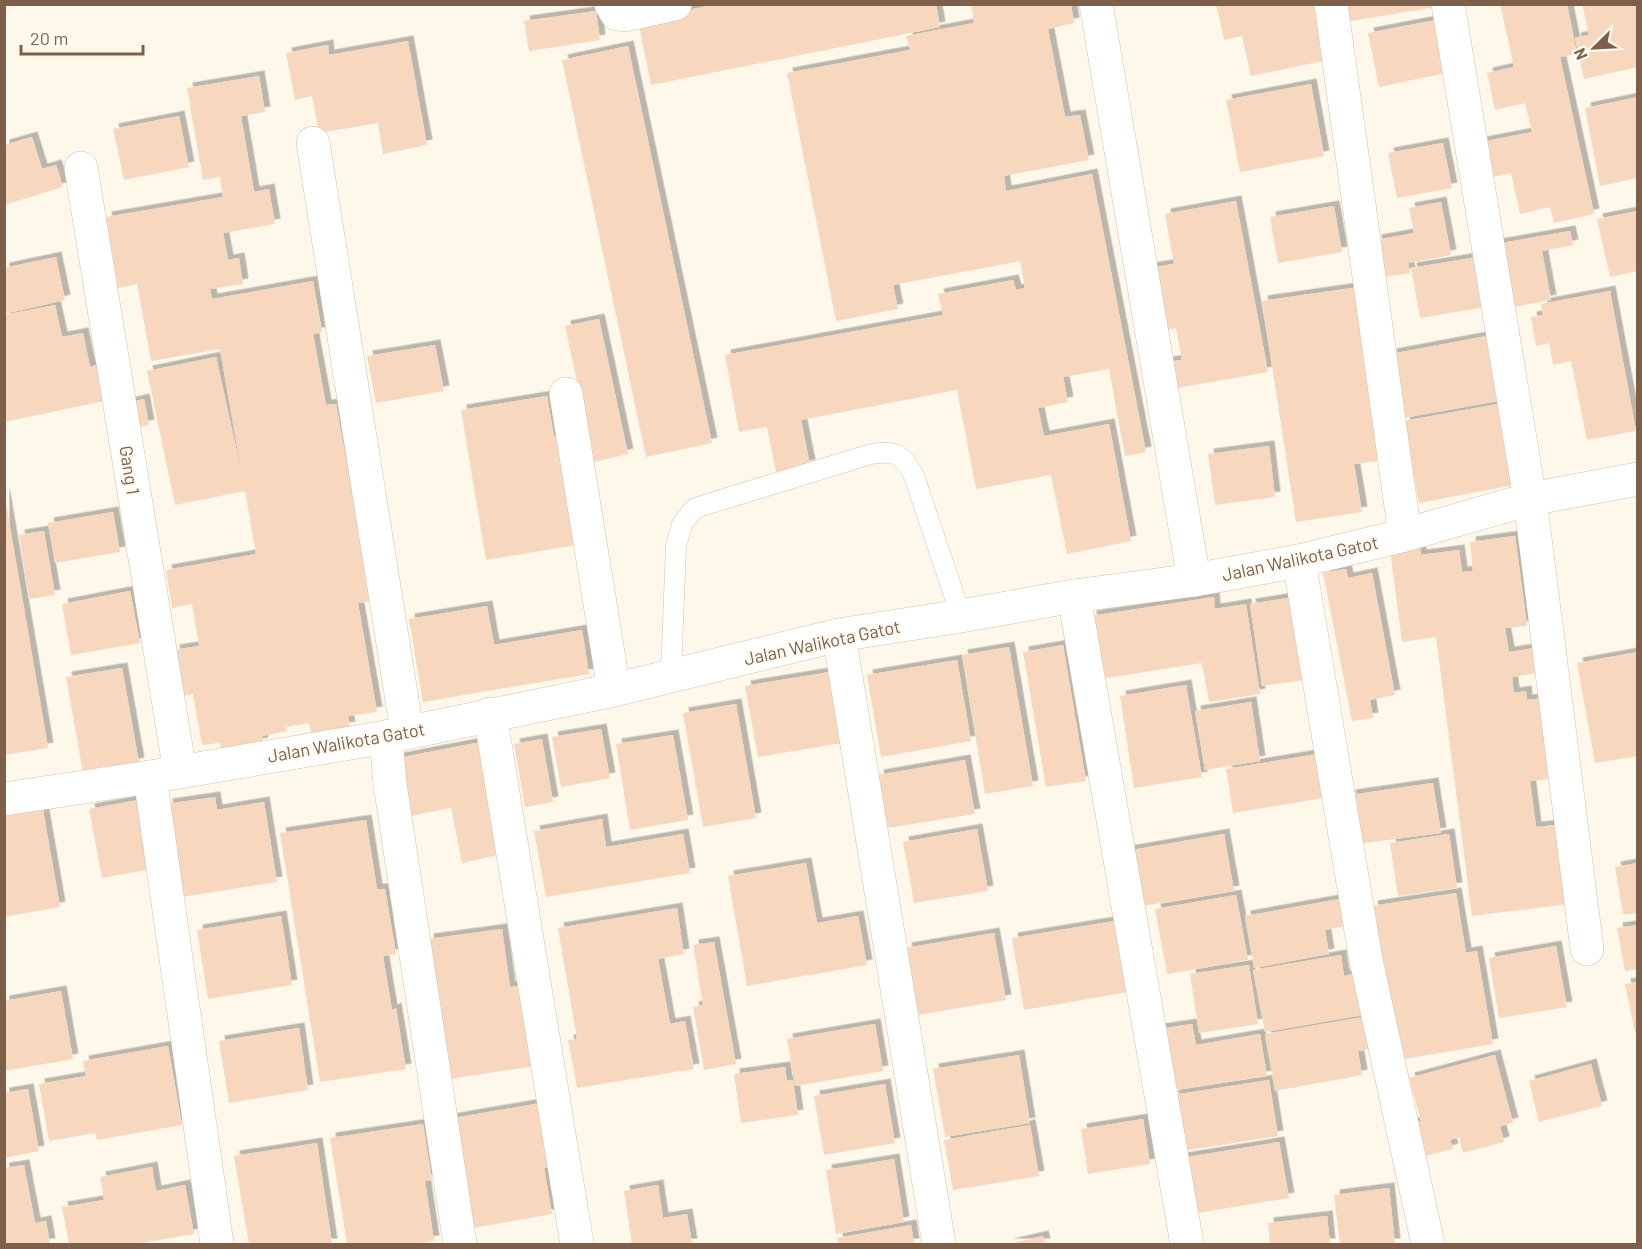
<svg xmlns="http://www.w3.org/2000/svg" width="1642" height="1249" font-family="Barlow,sans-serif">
<defs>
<filter id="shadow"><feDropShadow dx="5.5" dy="-5.5" stdDeviation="0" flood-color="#0004"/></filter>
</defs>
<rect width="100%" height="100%" fill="#fef8ea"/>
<g fill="#f7d8bf" filter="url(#shadow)">
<polygon points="718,4 936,4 940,27 651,85 638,20"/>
<polygon points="971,4 1071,4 1074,23 1048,29 1065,117 1080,115 1089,160 1004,176 1006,191 1092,174 1146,452 1125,456 1109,369 1063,377 1068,402 1038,408 1044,436 1109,424 1131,541 1067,554 1051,475 976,489 957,390 801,420 810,465 776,472 767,427 739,432 725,355 943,315 938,294 1013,280 1016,290 1025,288 1020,261 893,285 898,309 836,321 820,240 787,73 910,50 906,36 974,23"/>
<polygon points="1216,4 1317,4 1328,60 1251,76 1242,36 1224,40"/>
<polygon points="1341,4 1442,4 1442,6 1345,22"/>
<polygon points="1500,4 1567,4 1577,54 1560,57 1594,214 1554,223 1550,207 1520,214 1511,173 1489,178 1481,142 1532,132 1525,103 1495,110 1487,73 1514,67"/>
<polygon points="1582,4 1638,4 1638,67 1584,79 1575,38 1589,35"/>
<polygon points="596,11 600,40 529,51 524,21"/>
<polygon points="1436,20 1446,73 1379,87 1368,33"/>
<polygon points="408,41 427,145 383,154 378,123 319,133 312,96 295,100 286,53 328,45 329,55"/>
<polygon points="628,46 712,443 646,457 562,60"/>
<polygon points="259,76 265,112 241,116 254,192 269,189 275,224 223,233 228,260 239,258 243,284 210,289 212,299 313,281 322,332 313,334 326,405 336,404 371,601 358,603 377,712 348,716 350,727 311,733 309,723 286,727 287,731 262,736 263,743 221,750 220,743 202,745 193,694 182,696 174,650 199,646 192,604 172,608 166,570 256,554 245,491 175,505 147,371 216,357 242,475 220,349 151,361 137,284 118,288 106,217 223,197 220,177 203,180 187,88"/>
<polygon points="1311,84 1324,156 1240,172 1226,100"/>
<polygon points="1638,97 1638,178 1600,186 1585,108"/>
<polygon points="179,116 189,167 124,180 113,129"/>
<polygon points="32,137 42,169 56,165 63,187 4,205 4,145"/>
<polygon points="1443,143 1452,188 1397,198 1388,153"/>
<polygon points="1236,201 1268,372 1172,389 1167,362 1182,360 1176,328 1160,331 1148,268 1174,264 1165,214"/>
<polygon points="1441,202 1451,255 1408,263 1410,273 1383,277 1376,240 1414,233 1409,208"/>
<polygon points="1334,206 1342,252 1278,263 1270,217"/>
<polygon points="1638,211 1638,271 1610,277 1597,219"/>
<polygon points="1570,231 1573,245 1542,251 1551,300 1508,308 1496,244"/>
<polygon points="1483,256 1491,306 1420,318 1411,268"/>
<polygon points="56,257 65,300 4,314 4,268"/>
<polygon points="1359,287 1385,460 1354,464 1362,512 1296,522 1262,301"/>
<polygon points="1610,291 1636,431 1587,440 1571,361 1553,365 1549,343 1536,346 1531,317 1543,315 1541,304"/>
<polygon points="55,305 62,337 83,333 90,367 96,365 104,401 4,422 4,315"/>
<polygon points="599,319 628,454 594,462 565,326"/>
<polygon points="1492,335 1504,400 1403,418 1391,354"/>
<polygon points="435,345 444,391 376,403 367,356"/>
<polygon points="547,396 554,437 564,435 583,544 486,560 461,410"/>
<polygon points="144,399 149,425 128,429 123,404"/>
<polygon points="1504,403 1519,484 1419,503 1404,421"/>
<polygon points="1269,446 1275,497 1215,505 1208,454"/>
<polygon points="4,492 48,748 4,755"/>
<polygon points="113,512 120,552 55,563 48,523"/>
<polygon points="44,531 55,595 29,599 19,535"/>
<polygon points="1515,536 1527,626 1505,628 1509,652 1535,648 1538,673 1512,677 1514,693 1526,691 1527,700 1546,698 1557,778 1530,781 1536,827 1566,824 1576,903 1472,916 1436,637 1402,642 1390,549 1420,545 1421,555 1459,550 1462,572 1473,571 1470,542"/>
<polygon points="1346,569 1348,578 1372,573 1395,695 1370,700 1373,718 1352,721 1323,573"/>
<polygon points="130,591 140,643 71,655 62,604"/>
<polygon points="1214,597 1215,609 1246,604 1260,694 1209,702 1202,663 1100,679 1091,616"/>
<polygon points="1294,597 1306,680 1262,686 1250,604"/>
<polygon points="487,606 494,645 582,630 589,674 423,702 409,619"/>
<polygon points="1063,645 1086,781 1046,787 1023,652"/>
<polygon points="1009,647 1033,786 985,794 962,655"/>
<polygon points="1638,652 1638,756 1595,763 1577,663"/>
<polygon points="957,660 971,741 881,757 867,675"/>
<polygon points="122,668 139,763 83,773 66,677"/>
<polygon points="830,672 842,743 758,757 745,686"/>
<polygon points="1186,685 1202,777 1134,788 1120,696"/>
<polygon points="1251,702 1260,761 1205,770 1195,711"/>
<polygon points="736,704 756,818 703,827 683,713"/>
<polygon points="601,729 610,778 561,787 552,737"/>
<polygon points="673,735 688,820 630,830 616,744"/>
<polygon points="542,739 553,802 525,807 514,744"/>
<polygon points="486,741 508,853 462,863 451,808 405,817 393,759"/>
<polygon points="1323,753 1330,797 1233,813 1226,769"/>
<polygon points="965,760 975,814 888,828 878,775"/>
<polygon points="1433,783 1441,833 1357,844 1350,795"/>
<polygon points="215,797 217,810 264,802 277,882 182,897 167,804"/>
<polygon points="144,799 157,868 102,878 89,809"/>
<polygon points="42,804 60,907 4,917 4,810"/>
<polygon points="602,819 606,847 683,834 690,873 546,897 534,831"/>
<polygon points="366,820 377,889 385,889 396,954 383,956 392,1010 396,1008 406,1069 320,1082 280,833"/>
<polygon points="977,829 988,891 914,903 903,842"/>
<polygon points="1224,834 1234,891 1136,907 1126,851"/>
<polygon points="1449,834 1457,888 1398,896 1390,843"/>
<polygon points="806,863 817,923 858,916 867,965 747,986 728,876"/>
<polygon points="1638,863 1638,913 1623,915 1615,867"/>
<polygon points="1456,893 1466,953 1477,951 1493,1044 1398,1060 1372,906"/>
<polygon points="1236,895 1248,960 1167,974 1155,909"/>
<polygon points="1345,898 1350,925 1325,930 1329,954 1254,968 1245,916"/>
<polygon points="677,908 684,954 658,959 670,1024 685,1021 694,1069 577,1088 568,1040 577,1039 558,928"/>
<polygon points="281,916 292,985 208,999 197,930"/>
<polygon points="1115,921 1128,992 1024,1010 1012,938"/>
<polygon points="1638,925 1638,969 1625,971 1617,928"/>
<polygon points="502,929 510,987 530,985 542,1065 450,1079 428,939"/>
<polygon points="994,933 1006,1000 918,1015 906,948"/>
<polygon points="714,942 736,1064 704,1070 693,1007 703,1005 693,945"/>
<polygon points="1556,946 1567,1007 1499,1018 1489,958"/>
<polygon points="1341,955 1344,976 1356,973 1363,1015 1265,1032 1253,970"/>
<polygon points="1249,965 1258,1024 1199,1033 1190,974"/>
<polygon points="1638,982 1638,1032 1635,1033 1625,984"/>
<polygon points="61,991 73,1059 4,1071 4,1001"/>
<polygon points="1363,1017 1369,1049 1358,1051 1362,1075 1275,1091 1265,1034"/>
<polygon points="875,1024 883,1071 795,1086 787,1039"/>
<polygon points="1192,1024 1196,1045 1260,1034 1267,1076 1168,1091 1158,1029"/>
<polygon points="299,1028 308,1090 229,1103 219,1041"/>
<polygon points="168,1046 182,1125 97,1140 95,1133 49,1141 39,1084 86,1076 83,1061"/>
<polygon points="1019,1055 1030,1123 945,1137 933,1069"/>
<polygon points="1495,1055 1513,1123 1500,1126 1504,1142 1463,1153 1459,1137 1450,1140 1453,1149 1418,1158 1408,1124 1421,1121 1409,1078"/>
<polygon points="1591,1064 1602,1106 1539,1122 1529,1081"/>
<polygon points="785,1067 787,1081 793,1080 798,1115 741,1123 734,1074"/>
<polygon points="1269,1080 1278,1136 1182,1151 1173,1095"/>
<polygon points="885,1084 895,1143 824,1155 814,1096"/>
<polygon points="28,1089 39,1151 4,1158 4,1093"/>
<polygon points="547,1102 558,1166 544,1168 552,1214 468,1229 448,1119"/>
<polygon points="1143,1119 1150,1164 1088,1174 1081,1129"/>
<polygon points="423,1124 432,1180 425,1181 434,1241 410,1244 347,1244 330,1138"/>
<polygon points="1030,1125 1039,1176 953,1190 944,1140"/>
<polygon points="1279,1142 1289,1198 1191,1214 1181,1158"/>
<polygon points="317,1143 332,1244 249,1244 234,1156"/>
<polygon points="894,1159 904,1222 836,1234 826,1170"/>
<polygon points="24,1165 35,1223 46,1221 50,1244 4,1244 4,1168"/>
<polygon points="152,1167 156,1191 185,1185 194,1234 135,1244 69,1244 62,1207 104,1200 100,1177"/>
<polygon points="658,1185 663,1218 687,1214 692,1244 632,1244 624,1191"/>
<polygon points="1389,1188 1395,1244 1340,1244 1334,1195"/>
<polygon points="1327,1216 1330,1244 1270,1244 1268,1223"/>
<polygon points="911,1225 914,1244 838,1244 837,1238"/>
<polygon points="1043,1236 1045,1244 1008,1244"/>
</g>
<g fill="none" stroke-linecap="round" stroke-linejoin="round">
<g stroke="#d3c0ad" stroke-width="21">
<path id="lane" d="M671,675l5,-129 6,-22 13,-16 176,-54c24,-4 32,0 43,22l47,140"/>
</g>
<g stroke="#d3c0ad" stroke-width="34">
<g id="street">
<polyline points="611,4 617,14 625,15 675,4"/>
<polyline points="1096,4 1194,580"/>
<polyline points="1331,4 1405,535"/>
<polyline points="1448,4 1530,499 1587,949"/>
<polyline points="313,143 407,731"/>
<polyline points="81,168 180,772"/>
<polyline points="566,394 614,690"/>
<polyline points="1299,561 1366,960 1428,1244"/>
<polyline points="1074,596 1187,1244"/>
<polyline points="839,635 939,1244"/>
<polyline points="490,714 577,1244"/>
<polyline points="386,737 390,784 460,1244"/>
<polyline points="150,777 217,1244"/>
<polyline points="4,799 150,777 386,737 614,690 839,635 961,616 1074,596 1194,580 1299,561 1405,535 1530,499 1638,479"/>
</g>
</g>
<use href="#lane" stroke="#fff" stroke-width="20"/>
<use href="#street" stroke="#fff" stroke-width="33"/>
</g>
<g text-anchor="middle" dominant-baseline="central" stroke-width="4.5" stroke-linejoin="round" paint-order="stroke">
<g font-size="18" fill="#7e5f49" stroke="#fffbf3">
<text transform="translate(130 470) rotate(81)">Gang 1</text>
<text transform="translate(1300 558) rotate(-12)">Jalan Walikota Gatot</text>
<text transform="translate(822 642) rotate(-12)">Jalan Walikota Gatot</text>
<text transform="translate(346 742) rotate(-10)">Jalan Walikota Gatot</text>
</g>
</g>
<rect width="1642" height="1249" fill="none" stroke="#7e5f49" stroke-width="12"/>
<g transform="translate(1594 48) rotate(246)" stroke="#fffbf3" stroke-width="4.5" paint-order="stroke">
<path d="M0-4.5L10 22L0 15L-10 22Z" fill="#7e5f49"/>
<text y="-9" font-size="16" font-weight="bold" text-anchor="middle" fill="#7e5f49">N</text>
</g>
<path d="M21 45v9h122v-9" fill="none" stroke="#7e5f49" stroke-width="3"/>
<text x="30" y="45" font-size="18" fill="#7e5f49" stroke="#fffbf3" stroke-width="4.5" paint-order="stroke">20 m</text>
</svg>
